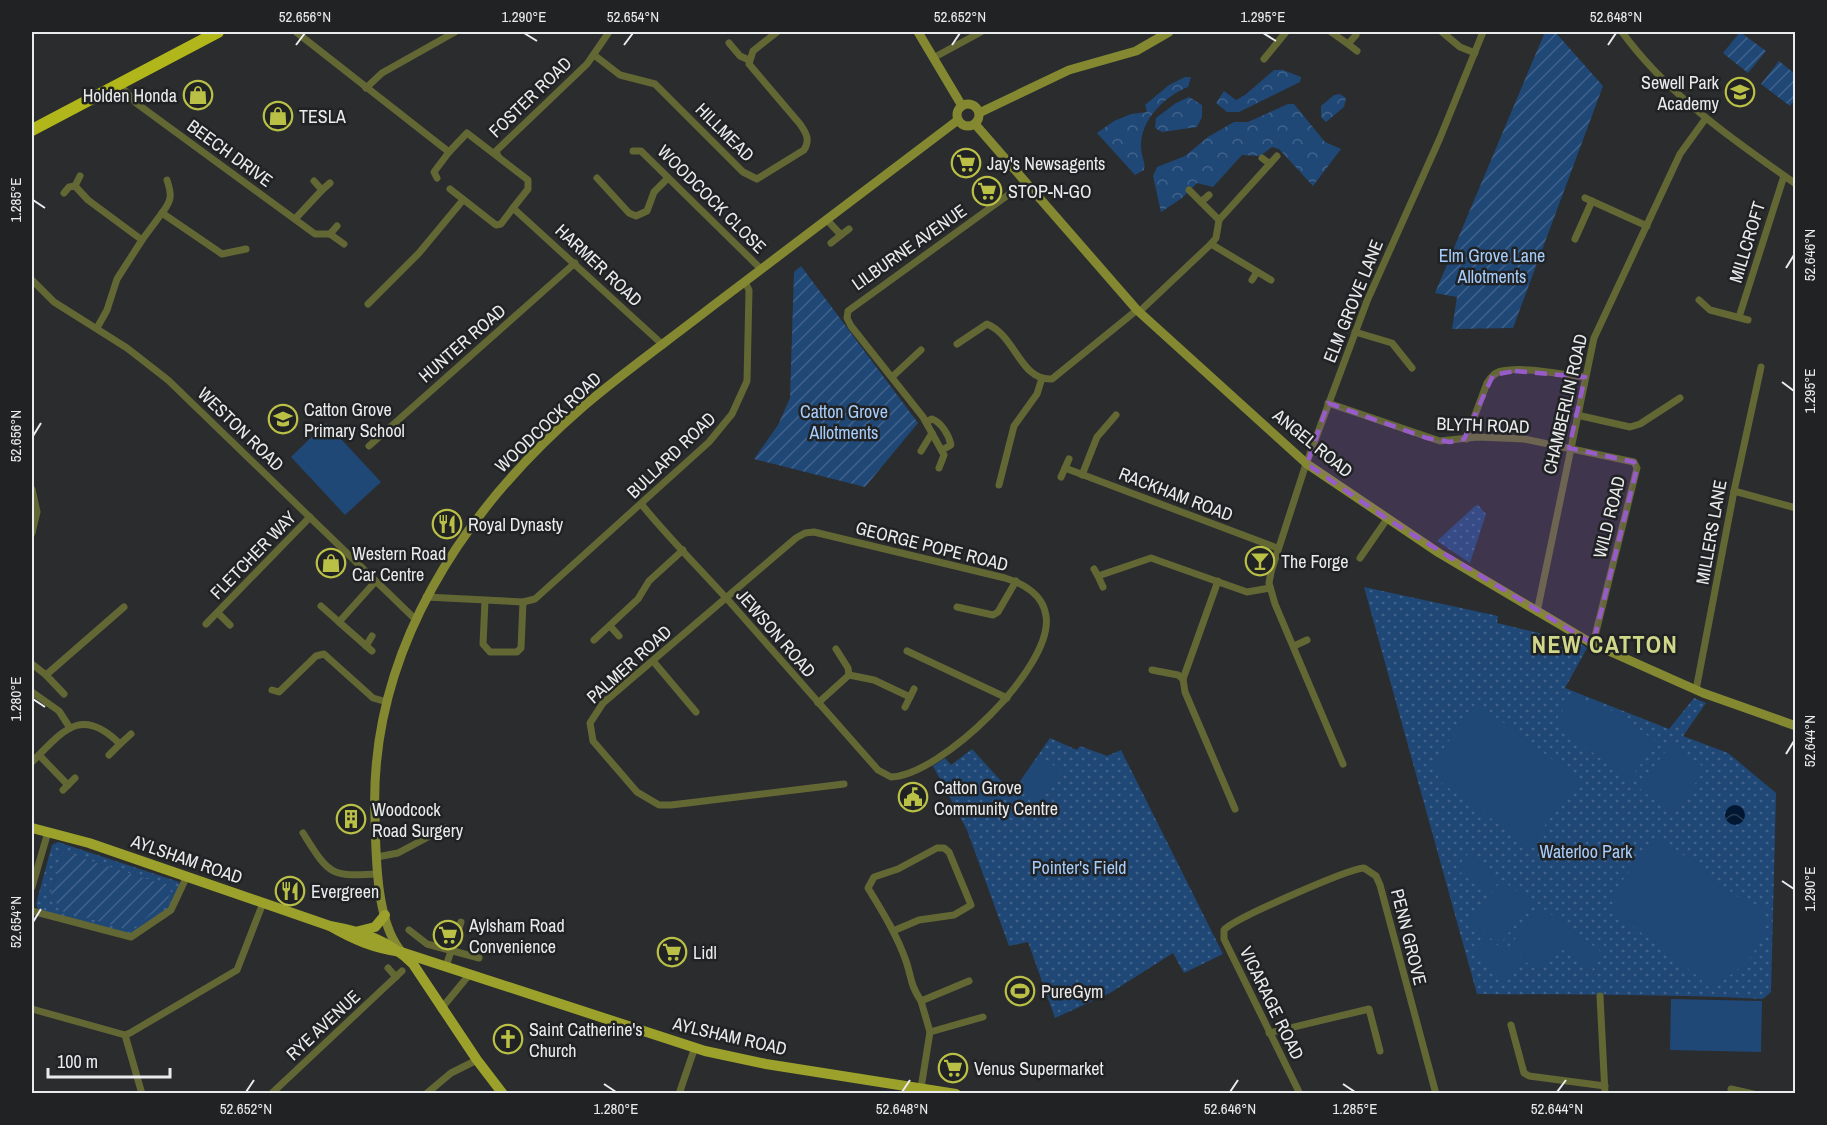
<svg xmlns="http://www.w3.org/2000/svg" width="1827" height="1125" font-family="'Archivo Narrow',sans-serif">
<defs>
<pattern id="grass-dots" width="8" height="8" patternUnits="userSpaceOnUse" patternTransform="scale(1.5)"><rect width="8" height="8" fill="#204877"/><path d="M2 2h.1M6 6h.1" fill="none" stroke="#41638b" stroke-width="1.8" stroke-linecap="round"/></pattern>
<pattern id="forest-crowns" width="20" height="18" patternUnits="userSpaceOnUse" patternTransform="scale(1.5)"><rect width="20" height="18" fill="#204877"/><path d="M2 6a3 3 0 1 1 6 0M12 15a3 3 0 1 1 6 0" fill="none" stroke="#41638b"/></pattern>
<pattern id="garden-furrows" width="10" height="10" patternUnits="userSpaceOnUse" patternTransform="scale(1.5)"><rect width="10" height="10" fill="#204877"/><path d="M-1 1l2-2M0 10L10 0M9 11l2-2" fill="none" stroke="#41638b"/></pattern>
<pattern id="water-waves" width="16" height="10" patternUnits="userSpaceOnUse" patternTransform="scale(1.5)"><rect width="16" height="10" fill="#021832"/><path d="M0 5q4-4 8 0t8 0" fill="none" stroke="#273a50"/></pattern>
</defs>
<rect width="100%" height="100%" fill="#2a2c2e"/>
<g fill="url(#grass-dots)" fill-rule="evenodd">
<polygon points="1478,505 1486,514 1470,563 1437,541 1475,506"/>
<path d="M1364,587l134,29 -1,7 63,15 -2,7 8,4 11,-1 3,-5 7,5 -22,40 104,41 25,-31 12,5 -23,33 45,17 48,40 -5,199 -8,7c-96,-5 -191,-4 -286,-5z"/>
<polygon points="1050,738 1077,750 1080,746 1107,756 1121,750 1223,954 1184,973 1173,953 1110,993 1055,1018 1028,942 1009,946 967,830 933,766 945,758 951,765 972,749 1002,782 1018,784"/>
<path d="M58,842l121,40c5,21 -33,50 -52,53l-88,-24 -3,-7 16,-59zM63,852l108,35 -4,15 -116,-9z"/>
</g>
<g fill="url(#forest-crowns)">
<polygon points="1274,70 1283,70 1301,77 1300,82 1239,112 1227,112 1216,103 1224,91 1236,100 1245,95"/>
<path d="M1185,77h6l-3,10c-23,9 -48,33 -47,60 0,9 5,16 3,23l-9,5 -38,-42 17,-12 17,-7 16,-2 -2,-7 24,-20z"/>
<polygon points="1340,94 1346,98 1344,107 1326,122 1321,117 1321,106 1334,95"/>
<polygon points="1189,97 1202,105 1202,117 1197,127 1162,132 1155,128 1156,118 1176,103"/>
<polygon points="1288,104 1294,104 1325,142 1341,149 1313,186 1279,149 1272,147 1260,156 1242,155 1213,187 1197,183 1182,198 1161,212 1153,176 1157,167 1185,156 1208,137 1234,122 1248,122"/>
</g>
<g fill="url(#garden-furrows)">
<polygon points="1545,32 1555,32 1603,86 1513,328 1452,329 1457,297 1435,293"/>
<polygon points="1740,32 1766,51 1748,73 1723,53"/>
<polygon points="1779,61 1795,74 1795,99 1790,106 1761,84"/>
<polygon points="801,266 918,423 865,487 754,459 778,425 790,398 794,272"/>
<polygon points="63,852 172,887 167,902 131,930 61,911 51,893"/>
</g>
<g fill="#204877">
<polygon points="326,423 381,482 345,515 291,457"/>
<polygon points="1573,696 1620,714 1657,743 1629,780 1554,723"/>
<polygon points="1477,703 1580,780 1529,846 1439,781 1434,761"/>
<polygon points="1672,743 1706,769 1672,814 1638,787"/>
<polygon points="1041,756 1061,771 1038,803 1019,788"/>
<path d="M1657,835l89,68 10,1 4,-4c19,37 -21,79 -56,87l-3,-8 -88,-68 -1,-17z"/>
<polygon points="1468,854 1501,879 1489,895 1456,869"/>
<polygon points="1502,880 1532,903 1499,945 1469,922"/>
<polygon points="1540,906 1604,954 1591,971 1559,947 1539,972 1508,948"/>
<polygon points="1484,935 1520,962 1506,980 1471,953"/>
<polygon points="1671,999 1762,1001 1761,1052 1670,1050"/>
</g>
<circle fill="url(#water-waves)" cx="1735" cy="815" r="10"/>
<g fill="none" stroke-linecap="round" stroke-linejoin="round">
<g stroke="#636734" stroke-width="7">
<polyline points="296,32 449,152 467,133 528,180 528,189 513,208 663,345"/>
<polyline points="1331,32 1348,44 1356,35"/>
<polyline points="1442,32 1460,47 1475,53"/>
<path d="M1622,32c45,62 111,108 174,152"/>
<polyline points="729,43 740,56 749,60"/>
<polyline points="1348,44 1357,51"/>
<path d="M594,55l26,20 35,9 88,88 14,7 47,-29c6,-10 3,-16 -4,-26l-51,-60 4,-13 24,-19"/>
<polyline points="933,58 981,32"/>
<polyline points="1264,59 1286,32"/>
<polyline points="119,84 136,103 315,234 330,234 344,244"/>
<polyline points="366,88 382,73 455,32"/>
<polyline points="633,151 641,151 761,269"/>
<polyline points="498,156 496,151 587,64 609,32"/>
<polyline points="1262,158 1270,164"/>
<polyline points="437,178 434,172 449,152"/>
<polyline points="597,178 629,213 636,216 647,211 654,192 668,178"/>
<polyline points="75,186 80,176"/>
<polyline points="450,189 496,225 501,224 513,208"/>
<polyline points="322,190 330,183"/>
<polyline points="1189,190 1219,220 1277,156"/>
<polyline points="64,193 69,187 75,186 88,200 142,240 117,279 107,310 97,328"/>
<polyline points="1585,198 1647,226"/>
<polyline points="1201,202 1209,195"/>
<path d="M162,213c10,-13 10,-18 5,-33"/>
<polyline points="295,219 322,190 314,181"/>
<polyline points="827,220 841,235 849,229"/>
<polyline points="330,234 337,226"/>
<polyline points="1575,239 1592,201"/>
<polyline points="142,240 162,213 222,254 246,249"/>
<polyline points="831,243 841,235"/>
<polyline points="1211,244 1271,280"/>
<polyline points="32,280 54,302 127,348 168,380 414,618"/>
<polyline points="1252,280 1257,272"/>
<polyline points="1699,300 1710,310 1748,320"/>
<polyline points="368,304 419,253 463,200"/>
<polyline points="1139,312 1211,244 1216,238 1219,220"/>
<polyline points="1739,317 1784,176"/>
<polyline points="1355,332 1392,343 1412,368"/>
<path d="M957,344l30,-20c29,12 33,57 65,55l85,-69"/>
<polyline points="892,377 921,350"/>
<polyline points="1328,403 1440,441 1478,437 1524,439 1634,462 1637,468 1593,644"/>
<polyline points="1577,415 1630,427 1640,424 1680,398"/>
<path d="M926,422l6,-3c9,3 17,16 19,26l-9,5"/>
<path d="M1466,439l21,-56c4,-6 8,-11 15,-12 22,-5 60,4 83,6"/>
<polyline points="369,446 575,263"/>
<polyline points="921,451 932,433"/>
<polyline points="939,468 944,455 923,417 851,326 847,318 848,311 1026,182"/>
<polyline points="1065,468 1069,459"/>
<polyline points="1082,475 1097,437 1116,415"/>
<polyline points="1061,477 1065,468 1277,548"/>
<polyline points="999,485 1014,426 1037,394 1042,378"/>
<polyline points="32,489 37,512 32,533"/>
<polyline points="1734,491 1796,508"/>
<path d="M642,505c26,32 56,62 84,93l3,3 149,169 13,7c49,-1 163,-110 155,-161 -3,-22 -22,-32 -41,-38l-191,-46 -9,1 -9,5 -193,165 -13,20 3,18 44,51 22,13h12l173,-21"/>
<polyline points="1360,558 1387,519"/>
<polyline points="1094,569 1098,576 1151,558 1247,592 1270,588"/>
<polyline points="1098,576 1103,587"/>
<polyline points="1218,581 1183,679 1185,692 1235,809"/>
<polyline points="426,597 523,602 535,599 709,442 732,414 747,381 749,290 745,282"/>
<polyline points="485,601 483,644 490,652 517,652 521,648 523,602"/>
<polyline points="321,606 339,622 375,582"/>
<polyline points="957,607 993,615 998,612 1016,581"/>
<polyline points="1537,612 1594,338 1680,154 1706,118"/>
<polyline points="218,613 230,625"/>
<polyline points="339,622 372,651"/>
<polyline points="206,624 310,517"/>
<polyline points="610,626 619,636"/>
<polyline points="594,640 638,599 649,581 683,550"/>
<polyline points="366,646 372,636"/>
<polyline points="1294,646 1307,640"/>
<polyline points="907,651 1007,698"/>
<polyline points="653,661 696,712"/>
<polyline points="32,664 46,675 64,694"/>
<polyline points="1152,670 1178,675 1183,679"/>
<polyline points="46,675 124,607"/>
<polyline points="849,675 874,680 910,697"/>
<polyline points="272,690 279,692 316,656 324,654 373,698 387,702"/>
<polyline points="1696,690 1734,491 1761,367"/>
<polyline points="32,692 59,711 70,728"/>
<polyline points="818,703 849,675 848,668 836,649"/>
<polyline points="905,707 914,689"/>
<polyline points="120,744 131,734"/>
<polyline points="39,755 68,785 63,790"/>
<path d="M32,762c31,-31 49,-57 88,-18l-11,11"/>
<polyline points="1343,764 1275,604 1269,583 1271,572 1305,467 1367,301 1440,138 1483,32"/>
<polyline points="68,785 75,778"/>
<path d="M303,833c26,41 26,44 75,41"/>
<polyline points="377,857 398,853 445,828"/>
<polyline points="32,887 48,832"/>
<polyline points="32,911 131,937 171,910 187,876"/>
<polyline points="409,930 427,944 479,958"/>
<path d="M893,931l26,-11 35,-5 17,-10 -22,-53 -5,-4h-7l-39,21 -24,8 -6,11c14,23 29,47 38,73 6,17 3,21 15,40l48,-20"/>
<polyline points="446,966 461,922"/>
<polyline points="388,968 396,977"/>
<polyline points="1600,996 1605,1094"/>
<polyline points="921,1001 930,1032"/>
<polyline points="32,1009 125,1035 130,1033 237,970 263,903"/>
<polyline points="441,1009 469,975"/>
<polyline points="1511,1025 1524,1073 1529,1076 1605,1086"/>
<polyline points="1269,1033 1369,1009 1380,1051"/>
<polyline points="125,1035 142,1094"/>
<polyline points="921,1088 930,1032 983,1017"/>
<polyline points="1731,1089 1753,1094"/>
<polyline points="271,1094 402,971"/>
<polyline points="426,1094 451,1073 477,1060"/>
<polyline points="679,1094 695,1047"/>
<path d="M1300,1094l-76,-155v-9c9,-11 124,-61 140,-62l12,8 4,9 56,209"/>
</g>
<g stroke="#838831" stroke-width="9">
<polyline points="918,32 962,106"/>
<circle cx="968" cy="115" r="11"/>
<polyline points="979,113 1069,70 1136,51 1169,32"/>
<polyline points="975,124 1137,310 1307,464 1439,553 1593,644 1703,693 1796,726"/>
<path d="M400,950c-24,-30 -24,-94 -25,-132 -7,-166 89,-309 210,-413 40,-34 84,-65 125,-97 82,-63 165,-125 248,-188"/>
</g>
<g stroke="#9ba12a" stroke-width="10">
<path d="M32,828l57,15 241,83c33,6 59,14 83,38l64,96 26,34"/>
<path d="M330,926c24,14 44,22 71,26l304,99 61,13 190,30"/>
<polyline points="359,931 375,927 385,915"/>
</g>
<polyline stroke="#b1b71b" stroke-width="12" points="32,130 218,32"/>
</g>
<path fill="#975cca" fill-opacity="0.2" stroke="#975cca" stroke-width="4.5" stroke-dasharray="12 8" stroke-linejoin="round" d="M1515,371l70,6 -16,71 65,14 3,6 -44,176 -206,-125 -80,-55 21,-61 99,35 23,4 14,-3 29,-64z"/>
<path fill="none" stroke="#eaebed" stroke-width="2" d="M524,33l13,8M1263,33l13,8M296,45l9,-12M624,45l9,-12M952,45l8,-12M1608,45l8,-12M33,200l12,8M1786,268l8,-13M1782,382l12,9M33,436l8,-13M33,699l12,8M1786,754l8,-13M1782,881l12,8M33,922l8,-13M604,1084l12,8M1343,1084l12,8M246,1092l8,-12M902,1092l8,-12M1230,1092l8,-12M1557,1092l9,-12"/>
<defs>
<g id="school-ring" transform="scale(1.5)"><circle r="9.5" fill="#202224" stroke="#bac045" stroke-width="1.5"/><path d="M0-5L7-2L0 1L-7-2ZM-4 1L0 2.5L4 1V4Q0 6-4 4Z" fill="#bac045"/></g>
<g id="shop-ring" transform="scale(1.5)"><circle r="9.5" fill="#202224" stroke="#bac045" stroke-width="1.5"/><path d="M-5-2.5h2.3a2.7 3.5 0 0 1 5.4 0H5L5.5 6h-11ZM-1.5-2.5h3a1.5 2.3 0 0 0-3 0Z" fill="#bac045"/></g>
<g id="supermarket-ring" transform="scale(1.5)"><circle r="9.5" fill="#202224" stroke="#bac045" stroke-width="1.5"/><path d="M-6-5.5h2.5l.6 2H6L4.5 2H-2.5L-4.4-4H-6ZM-1.5 3.2a1.3 1.3 0 1 0 .1 0ZM3 3.2a1.3 1.3 0 1 0 .1 0Z" fill="#bac045"/></g>
<g id="restaurant-ring" transform="scale(1.5)"><circle r="9.5" fill="#202224" stroke="#bac045" stroke-width="1.5"/><path d="M-5-6h1v4h1v-4h1v4h1v-4h1v5L-1.5 .5V6h-2V.5L-5-1ZM5-6V6H3V1.5H1.5Q1.5-4 5-6Z" fill="#bac045"/></g>
<g id="bar-ring" transform="scale(1.5)"><circle r="9.5" fill="#202224" stroke="#bac045" stroke-width="1.5"/><path d="M-6-5H6L.8 .8V4.5H3.5V6h-7V4.5H-.8V.8Z" fill="#bac045"/></g>
<g id="civic-ring" transform="scale(1.5)"><circle r="9.5" fill="#202224" stroke="#bac045" stroke-width="1.5"/><path d="M-.6-6.5H3V-4.5H.6V-3L4-1V1h2V6H-6V1h2V-1L-.6-3ZM-1.2 2.5V6h2.4V2.5Z" fill="#bac045"/></g>
<g id="building-ring" transform="scale(1.5)"><circle r="9.5" fill="#202224" stroke="#bac045" stroke-width="1.5"/><path d="M-4-6H4V6H1V3H-1V6H-4ZM-2.5-4.3h1.7v1.8h-1.7ZM.8-4.3h1.7v1.8H.8ZM-2.5-1h1.7V.8h-1.7ZM.8-1h1.7V.8H.8Z" fill="#bac045"/></g>
<g id="stadium-ring" transform="scale(1.5)"><circle r="9.5" fill="#202224" stroke="#bac045" stroke-width="1.5"/><path d="M0-5a6.5 5 0 1 0 0 10a6.5 5 0 1 0 0-10ZM-3.5-1.8h7v3.6h-7Z" fill="#bac045"/></g>
<g id="church-ring" transform="scale(1.5)"><circle r="9.5" fill="#202224" stroke="#bac045" stroke-width="1.5"/><path d="M-1.2-6h2.4v3.5h3.3v2.4h-3.3V6h-2.4V-.1h-3.3v-2.4h3.3Z" fill="#bac045"/></g>
</defs>
<g fill-rule="evenodd">
<use href="#school-ring" x="1740" y="92"/>
<use href="#shop-ring" x="198" y="95"/>
<use href="#shop-ring" x="278" y="116"/>
<use href="#supermarket-ring" x="966" y="163"/>
<use href="#supermarket-ring" x="987" y="191"/>
<use href="#school-ring" x="283" y="419"/>
<use href="#restaurant-ring" x="447" y="524"/>
<use href="#bar-ring" x="1260" y="561"/>
<use href="#shop-ring" x="331" y="563"/>
<use href="#civic-ring" x="913" y="797"/>
<use href="#building-ring" x="351" y="819"/>
<use href="#restaurant-ring" x="290" y="891"/>
<use href="#supermarket-ring" x="448" y="935"/>
<use href="#supermarket-ring" x="672" y="952"/>
<use href="#stadium-ring" x="1020" y="991"/>
<use href="#church-ring" x="508" y="1039"/>
<use href="#supermarket-ring" x="953" y="1068"/>
</g>
<g text-anchor="middle" dominant-baseline="central" stroke-width="5" stroke-linejoin="round" paint-order="stroke">
<g font-size="18" fill="#eaebed" stroke="#202224" text-anchor="start">
<text x="1719" y="82" text-anchor="end">Sewell Park<tspan x="1719" dy="21">Academy</tspan></text>
<text x="177" y="95" text-anchor="end">Holden Honda</text>
<text x="299" y="116">TESLA</text>
<text x="987" y="163">Jay's Newsagents</text>
<text x="1008" y="191">STOP-N-GO</text>
<text x="304" y="409">Catton Grove<tspan x="304" dy="21">Primary School</tspan></text>
<text x="468" y="524">Royal Dynasty</text>
<text x="352" y="553">Western Road<tspan x="352" dy="21">Car Centre</tspan></text>
<text x="1281" y="561">The Forge</text>
<text x="934" y="787">Catton Grove<tspan x="934" dy="21">Community Centre</tspan></text>
<text x="372" y="809">Woodcock<tspan x="372" dy="21">Road Surgery</tspan></text>
<text x="311" y="891">Evergreen</text>
<text x="469" y="925">Aylsham Road<tspan x="469" dy="21">Convenience</tspan></text>
<text x="693" y="952">Lidl</text>
<text x="1041" y="991">PureGym</text>
<text x="529" y="1029">Saint Catherine's<tspan x="529" dy="21">Church</tspan></text>
<text x="974" y="1068">Venus Supermarket</text>
</g>
<g font-size="18" fill="#eaebed" stroke="#202224">
<text transform="translate(530 97) rotate(-44)">FOSTER ROAD</text>
<text transform="translate(725 132) rotate(45)">HILLMEAD</text>
<text transform="translate(230 153) rotate(36)">BEECH DRIVE</text>
<text transform="translate(712 199) rotate(45)">WOODCOCK CLOSE</text>
<text transform="translate(1747 242) rotate(-73)">MILLCROFT</text>
<text transform="translate(909 247) rotate(-35)">LILBURNE AVENUE</text>
<text transform="translate(599 265) rotate(43)">HARMER ROAD</text>
<text transform="translate(1353 301) rotate(-68)">ELM GROVE LANE</text>
<text transform="translate(462 343) rotate(-41)">HUNTER ROAD</text>
<text transform="translate(1565 404) rotate(-77)">CHAMBERLIN ROAD</text>
<text transform="translate(548 422) rotate(-43)">WOODCOCK ROAD</text>
<text transform="translate(1483 425) rotate(2)">BLYTH ROAD</text>
<text transform="translate(241 429) rotate(44)">WESTON ROAD</text>
<text transform="translate(1313 443) rotate(39)">ANGEL ROAD</text>
<text transform="translate(671 455) rotate(-44)">BULLARD ROAD</text>
<text transform="translate(1176 494) rotate(21)">RACKHAM ROAD</text>
<text transform="translate(1609 517) rotate(-76)">WILD ROAD</text>
<text transform="translate(1711 532) rotate(-80)">MILLERS LANE</text>
<text transform="translate(932 546) rotate(14)">GEORGE POPE ROAD</text>
<text transform="translate(253 555) rotate(-46)">FLETCHER WAY</text>
<text transform="translate(776 633) rotate(49)">JEWSON ROAD</text>
<text transform="translate(629 664) rotate(-42)">PALMER ROAD</text>
<text transform="translate(187 859) rotate(19)">AYLSHAM ROAD</text>
<text transform="translate(1409 937) rotate(76)">PENN GROVE</text>
<text transform="translate(1272 1003) rotate(64)">VICARAGE ROAD</text>
<text transform="translate(323 1025) rotate(-43)">RYE AVENUE</text>
<text transform="translate(730 1036) rotate(13)">AYLSHAM ROAD</text>
</g>
<g font-size="18" fill="#a6cdfc" stroke="#202224">
<text x="1492" y="255">Elm Grove Lane<tspan x="1492" dy="21">Allotments</tspan></text>
<text x="844" y="411">Catton Grove<tspan x="844" dy="21">Allotments</tspan></text>
<text x="1586" y="851">Waterloo Park</text>
<text x="1079" y="867">Pointer's Field</text>
</g>
<g font-size="24" font-weight="bold" letter-spacing="1.5" fill="#d1d789" stroke="#202224">
<text x="1605" y="644">NEW CATTON</text>
</g>
</g>
<rect width="1827" height="1125" fill="none" stroke="#202224" stroke-width="66"/>
<path d="M48 1068v9h122v-9" fill="none" stroke="#eaebed" stroke-width="3"/>
<text x="57" y="1068" font-size="18" fill="#eaebed" stroke="#202224" stroke-width="4.5" paint-order="stroke">100 m</text>
<rect x="33" y="33" width="1761" height="1059" fill="none" stroke="#eaebed" stroke-width="2"/>
<g font-size="15" text-anchor="middle" fill="#eaebed">
<text x="305" y="22">52.656°N</text>
<text x="524" y="22">1.290°E</text>
<text x="633" y="22">52.654°N</text>
<text x="960" y="22">52.652°N</text>
<text x="1263" y="22">1.295°E</text>
<text x="1616" y="22">52.648°N</text>
<text transform="translate(16 200) rotate(-90)" y="5">1.285°E</text>
<text transform="translate(1810 255) rotate(-90)" y="5">52.646°N</text>
<text transform="translate(1810 391) rotate(-90)" y="5">1.295°E</text>
<text transform="translate(16 436) rotate(-90)" y="5">52.656°N</text>
<text transform="translate(16 699) rotate(-90)" y="5">1.280°E</text>
<text transform="translate(1810 741) rotate(-90)" y="5">52.644°N</text>
<text transform="translate(1810 889) rotate(-90)" y="5">1.290°E</text>
<text transform="translate(16 922) rotate(-90)" y="5">52.654°N</text>
<text x="246" y="1114">52.652°N</text>
<text x="616" y="1114">1.280°E</text>
<text x="902" y="1114">52.648°N</text>
<text x="1230" y="1114">52.646°N</text>
<text x="1355" y="1114">1.285°E</text>
<text x="1557" y="1114">52.644°N</text>
</g>
</svg>
